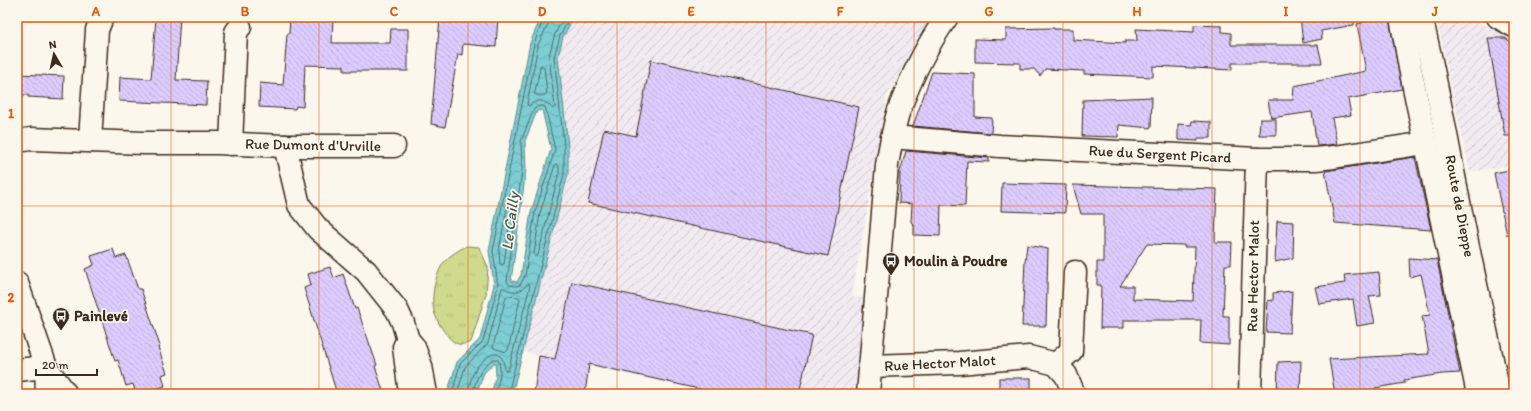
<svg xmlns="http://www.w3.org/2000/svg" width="1531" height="411" font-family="Itim,sans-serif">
<defs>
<pattern id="industrial-furrows" width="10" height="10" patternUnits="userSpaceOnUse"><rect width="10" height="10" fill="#f1eaf1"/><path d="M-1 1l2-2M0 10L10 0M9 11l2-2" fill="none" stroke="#d0c9ce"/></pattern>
<pattern id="park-tufts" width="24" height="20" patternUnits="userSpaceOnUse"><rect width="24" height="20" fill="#cfda8d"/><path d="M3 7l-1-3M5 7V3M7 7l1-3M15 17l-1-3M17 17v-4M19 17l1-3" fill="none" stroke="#b3bb79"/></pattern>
<pattern id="water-waves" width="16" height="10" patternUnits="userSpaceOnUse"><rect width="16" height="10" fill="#7ccdd4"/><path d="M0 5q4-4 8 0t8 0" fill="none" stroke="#6cb0b6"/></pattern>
<pattern id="building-back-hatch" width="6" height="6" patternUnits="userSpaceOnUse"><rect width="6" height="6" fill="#dbccfe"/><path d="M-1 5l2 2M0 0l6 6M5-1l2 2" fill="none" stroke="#bdafd9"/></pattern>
</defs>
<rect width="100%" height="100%" fill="#fbf7ec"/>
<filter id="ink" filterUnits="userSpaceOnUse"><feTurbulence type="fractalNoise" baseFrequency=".025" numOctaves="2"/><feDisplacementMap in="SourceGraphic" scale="8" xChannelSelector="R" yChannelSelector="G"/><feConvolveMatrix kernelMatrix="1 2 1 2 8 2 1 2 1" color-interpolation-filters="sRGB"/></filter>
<g filter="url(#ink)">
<g fill="url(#industrial-furrows)">
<polygon points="569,17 938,17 887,95 852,296 867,299 854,394 720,394 523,352 567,157 555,59"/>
<polygon points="1436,17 1470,17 1514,40 1514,165 1470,172"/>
</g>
<path fill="url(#park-tufts)" stroke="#858256" d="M467,246l12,1 9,20 -2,27 -15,48c-5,2 -12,4 -17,0 -9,-6 -21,-26 -21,-37 -1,-12 2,-27 8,-38 4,-9 17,-17 26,-21z"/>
<path fill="url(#water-waves)" stroke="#628c8b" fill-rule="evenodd" d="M541,17h33l-11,20 -5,20 10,89v28l-56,220h-21l5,-18 -1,-14 -11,11 -8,21h-29l10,-32 23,-23 14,-54 -5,-34 41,-208zM542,110l9,39 -20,63 -10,63 -4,7 -6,-1 15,-111 -1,-29 12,-30z"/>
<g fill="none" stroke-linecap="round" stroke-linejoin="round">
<g stroke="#556b67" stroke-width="1">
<path d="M549,17v5l-11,23 -11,59 2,2c11,-9 16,-5 24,3l2,-2 -6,-51 6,-22 9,-17"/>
<polygon points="541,65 544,67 547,93 545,95 537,95 535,94"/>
<polygon points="541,106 545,107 546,110 555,150 535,212 525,276 520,285 516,286 509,285 507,281 522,170 521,141 534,109 537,107"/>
<polygon points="557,164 559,166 559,173 538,255 535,257 534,254 540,213 555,165"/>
<polygon points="510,195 512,195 513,197 504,264 502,265 500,264 499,251"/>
<polygon points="508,296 519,297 520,299 508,350 506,352 494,348 493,346 506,297"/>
<polyline points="452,394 460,364 483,341 498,286 493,251 534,44 544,17"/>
<path d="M457,394l8,-27 23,-24 14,-55h2c9,5 17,5 23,-4h2l1,2 -22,85h-3c-2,-25 -16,-19 -28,-4 -4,6 -9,19 -9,27"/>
<path d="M473,394c1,-12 9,-30 21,-35l4,1c5,10 0,24 -3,34"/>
<polyline points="508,394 564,174 564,146 554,57 560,36 570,17"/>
</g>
</g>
<g fill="url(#building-back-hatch)" stroke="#3b2a1e" fill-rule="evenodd">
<polygon points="156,17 180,17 176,80 207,81 206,105 119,101 120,77 151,79"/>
<polygon points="290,17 333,17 332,43 390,43 391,29 408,29 408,71 344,71 344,66 305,65 303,107 296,106 295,109 259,107 260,83 283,85 287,34 289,34"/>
<polygon points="440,17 498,17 496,47 463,44 462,55 458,54 445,127 431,124"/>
<polygon points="1300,17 1354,17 1354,25 1321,31 1322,39 1303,43"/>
<polygon points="1364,17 1389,17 1402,89 1348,99 1351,115 1332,118 1337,144 1317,146 1312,112 1271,118 1268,100 1293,100 1294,86 1366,71 1357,24 1364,22"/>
<polygon points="1194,25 1222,26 1222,32 1231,33 1231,45 1318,45 1322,63 1232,63 1232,70 1153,66 1153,77 1084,74 1084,71 1045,69 1040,76 1034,69 1020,69 1020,63 975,62 975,39 1006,40 1006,29 1054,28 1054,29 1073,29 1073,40 1125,43 1125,41 1137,41 1136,29 1194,32"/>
<polygon points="1488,38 1505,38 1514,44 1514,136 1505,136"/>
<polygon points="651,60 859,107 828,256 588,203 604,129 636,136"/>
<polygon points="932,72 975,74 975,117 992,118 991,133 913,126"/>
<polygon points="17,74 64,76 63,99 28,97 28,95 17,95"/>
<polygon points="1152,97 1151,128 1119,125 1118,137 1082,136 1083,100"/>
<polygon points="1260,119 1276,119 1276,135 1259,135"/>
<polygon points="1192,121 1211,122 1211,138 1198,138 1198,141 1178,140 1178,124 1191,125"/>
<polygon points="906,151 989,158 989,162 967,161 965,206 941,205 940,236 914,235 914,225 911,222 912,204 899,203 900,172"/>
<polygon points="1415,157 1431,230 1335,223 1325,171"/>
<polygon points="1514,169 1514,234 1507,235 1494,173"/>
<polygon points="1002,183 1066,185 1065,213 1001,211"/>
<path d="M1073,185l144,4 -2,53h17l-1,23h-6l-2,51h6v29l-29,-2 1,-23h-77v8h-24l1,-43h-4v-23h6v-48h-22zM1147,244l37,1v2h11l-2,54 -60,-2v-13h-13z"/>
<polygon points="1277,221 1294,222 1293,258 1275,262"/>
<polygon points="1027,245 1048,249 1046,326 1022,326 1025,261"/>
<polygon points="113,249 116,258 126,255 138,289 141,289 160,346 158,347 167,373 162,375 165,386 140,394 136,394 133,384 126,386 118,360 115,361 85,269 94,265 91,256"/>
<polygon points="1409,258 1437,260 1460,373 1442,374 1404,380 1405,383 1375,388 1376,394 1335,394 1329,359 1429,354 1422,316 1430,315 1421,274 1410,277"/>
<polygon points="330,267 334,278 343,274 355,309 357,308 377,365 375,366 384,394 337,394 304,288 311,285 308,274"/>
<polygon points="1379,272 1381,295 1369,296 1375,323 1357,326 1353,299 1319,304 1315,287 1345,283 1344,275"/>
<polygon points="572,282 812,335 799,394 721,394 589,364 585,394 534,394 539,356 555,359"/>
<polygon points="1292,291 1290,333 1266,332 1268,300 1273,301 1273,293"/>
<polygon points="1301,361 1300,394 1277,394 1278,362"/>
<rect x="999" y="378" width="32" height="16"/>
</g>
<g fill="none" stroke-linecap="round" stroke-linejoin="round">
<g stroke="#3b2a1e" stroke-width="25">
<g id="minor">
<polyline points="1498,17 1514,26"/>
<polyline points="892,137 1000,146 1257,159 1316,159 1334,157 1426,143"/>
<polyline points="17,141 31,139 144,143 218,143 285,146 394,146"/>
<polyline points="90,141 97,30 101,20"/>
<polyline points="231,144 236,32 240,27"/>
<polyline points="285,146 299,205 318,229 366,271 397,310 403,323 408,340 414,347 421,366 426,394"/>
<polyline points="17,283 46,367 47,394"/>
<polyline points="408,340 404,347 410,394"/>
<polyline points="1056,364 1071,351 1075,272"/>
<polyline points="870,366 959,363 1029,357 1056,364 1066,375 1074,394"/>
<polyline points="46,367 66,394"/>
<polyline points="17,370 46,367"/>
<path d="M868,394l19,-229c3,-17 6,-35 11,-52 12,-33 28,-67 49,-96"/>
<polyline points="1250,394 1257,159"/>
</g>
</g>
<g stroke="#3b2a1e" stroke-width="25">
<g id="major">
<polyline points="1401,17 1410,68 1478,394"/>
<path d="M1421,17c17,68 28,137 42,205 11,57 25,114 36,172"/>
</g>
</g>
<use href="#minor" stroke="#fbf7ec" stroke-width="22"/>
<use href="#major" stroke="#fbf7ec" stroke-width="22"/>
</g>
</g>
<path fill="none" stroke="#e8590c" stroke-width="1" stroke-opacity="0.55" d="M171,17v377M319,17v377M468,17v377M617,17v377M766,17v377M914,17v377M1063,17v377M1212,17v377M1360,17v377M17,206h1497"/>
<defs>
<g id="bus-pin" transform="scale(0.9)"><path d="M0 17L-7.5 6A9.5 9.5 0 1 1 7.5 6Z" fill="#3b2a1e" stroke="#fbf7ec"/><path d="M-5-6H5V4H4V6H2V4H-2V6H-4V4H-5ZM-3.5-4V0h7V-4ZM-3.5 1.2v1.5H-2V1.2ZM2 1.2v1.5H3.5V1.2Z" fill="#fff"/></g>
</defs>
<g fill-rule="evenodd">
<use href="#bus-pin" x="891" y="261"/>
<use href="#bus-pin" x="61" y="316"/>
</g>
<g text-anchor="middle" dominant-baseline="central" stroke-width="3.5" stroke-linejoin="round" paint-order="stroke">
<g font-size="15" fill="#3b2a1e" stroke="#fbf7ec">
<text transform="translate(313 145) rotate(1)">Rue Dumont d'Urville</text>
<text transform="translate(1160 154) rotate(3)">Rue du Sergent Picard</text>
<text transform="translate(1460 206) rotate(79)">Route de Dieppe</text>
<text transform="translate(1253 276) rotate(-89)">Rue Hector Malot</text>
<text transform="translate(940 363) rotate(-3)">Rue Hector Malot</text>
</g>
<g font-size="15" font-weight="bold" fill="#3b2a1e" stroke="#fbf7ec" text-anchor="start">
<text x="904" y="261">Moulin à Poudre</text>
<text x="74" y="316">Painlevé</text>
</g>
<g font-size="16" font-style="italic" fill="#4e5b55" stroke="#fbf7ec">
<text transform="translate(510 221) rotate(-83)">Le Cailly</text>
</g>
</g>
<rect width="1531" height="411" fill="none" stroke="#fbf7ec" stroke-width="44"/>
<g transform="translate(54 54) rotate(351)" stroke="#fbf7ec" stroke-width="3" paint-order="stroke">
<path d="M0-3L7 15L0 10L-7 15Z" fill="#3b2a1e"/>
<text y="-6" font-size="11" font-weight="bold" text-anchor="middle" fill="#3b2a1e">N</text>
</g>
<path d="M36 369v6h61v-6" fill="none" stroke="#3b2a1e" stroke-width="2"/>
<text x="42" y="369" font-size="12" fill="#3b2a1e" stroke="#fbf7ec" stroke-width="3" paint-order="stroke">20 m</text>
<rect x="22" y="22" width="1487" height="367" fill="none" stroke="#e8590c" stroke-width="1.5"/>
<g font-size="13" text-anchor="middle" font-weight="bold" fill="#e8590c">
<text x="96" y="16">A</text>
<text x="245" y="16">B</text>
<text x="394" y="16">C</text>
<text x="542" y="16">D</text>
<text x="691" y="16">E</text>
<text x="840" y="16">F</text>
<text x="989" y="16">G</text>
<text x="1137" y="16">H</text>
<text x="1286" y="16">I</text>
<text x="1435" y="16">J</text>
<text x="11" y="118">1</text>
<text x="11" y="302">2</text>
</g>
</svg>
